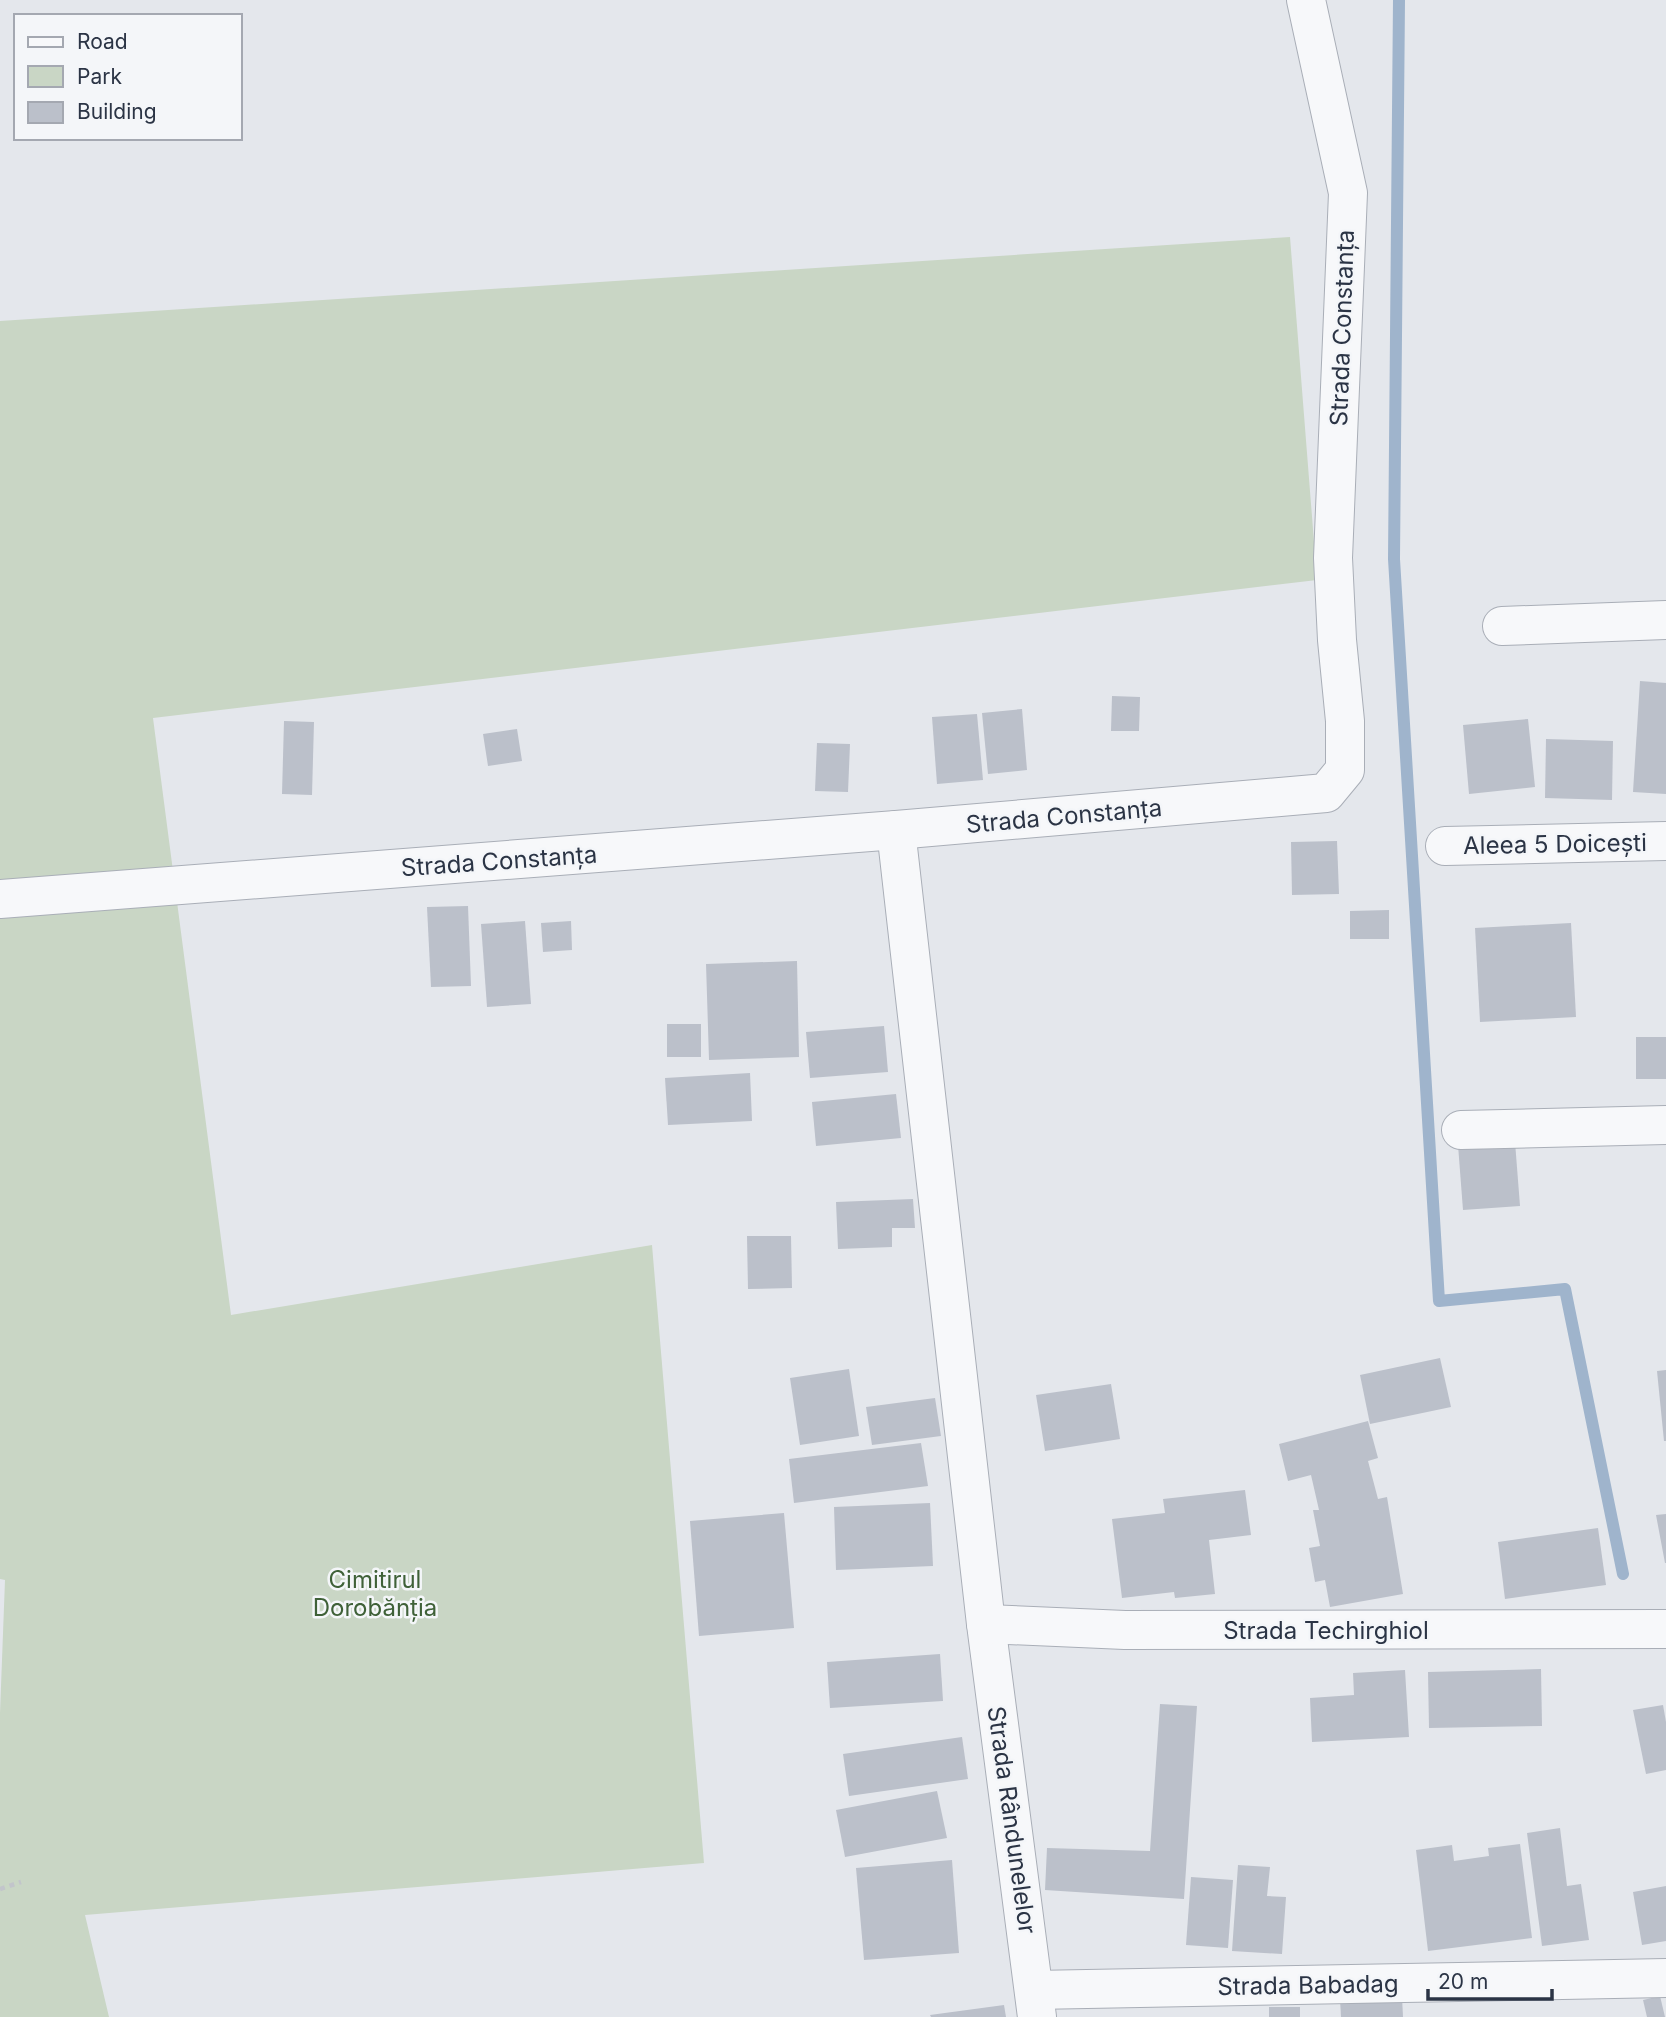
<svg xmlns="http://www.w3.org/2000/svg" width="1666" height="2017" font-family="Inter,sans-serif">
<rect width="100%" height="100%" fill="#e4e7ec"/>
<polygon fill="#c9d6c5" points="1290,237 1317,580 153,718 231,1315 652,1245 704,1863 85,1915 109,2017 0,2017 0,1713 5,1580 0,1579 0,321"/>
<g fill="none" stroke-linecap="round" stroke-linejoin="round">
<polyline stroke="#9fb4cc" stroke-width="12" points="1399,0 1394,559 1439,1301 1565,1289 1623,1574"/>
</g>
<g fill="#bbc0ca">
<polygon points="1640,681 1666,683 1666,794 1633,792"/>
<polygon points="1112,696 1140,697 1139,731 1111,731"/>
<polygon points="1022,709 1027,770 988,774 982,713"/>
<polygon points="977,714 983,780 937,784 932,717"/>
<polygon points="1528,719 1535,787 1469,794 1463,725"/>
<polygon points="284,721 314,722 312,795 282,794"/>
<polygon points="517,729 522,761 488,766 483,734"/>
<polygon points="1546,739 1613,741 1612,800 1545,798"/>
<polygon points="817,743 850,744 848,792 815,791"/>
<polygon points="1337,841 1339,894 1292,895 1291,842"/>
<polygon points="468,906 471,986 431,987 427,907"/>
<polygon points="1389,910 1389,939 1350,939 1350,911"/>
<polygon points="525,921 531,1004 487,1007 481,924"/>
<polygon points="571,921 572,950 543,952 541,923"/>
<polygon points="1571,923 1576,1017 1480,1022 1475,928"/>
<polygon points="797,961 799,1057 709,1060 706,964"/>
<rect x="667" y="1024" width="34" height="33"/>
<polygon points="884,1026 888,1072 810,1078 806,1032"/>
<rect x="1636" y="1037" width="30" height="42"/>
<polygon points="750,1073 752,1121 668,1125 665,1078"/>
<polygon points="896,1094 901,1138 816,1146 812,1102"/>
<polygon points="1515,1142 1520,1206 1463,1210 1458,1145"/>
<polygon points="913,1199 915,1228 892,1228 892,1247 838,1249 836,1202"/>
<polygon points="747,1236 791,1236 792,1288 748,1289"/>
<polygon points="1440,1358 1451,1407 1370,1424 1360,1375"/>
<polygon points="849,1369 859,1436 800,1445 790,1378"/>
<polygon points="1666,1370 1666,1441 1664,1441 1657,1371"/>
<polygon points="1111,1384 1120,1439 1045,1451 1036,1395"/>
<polygon points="935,1398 941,1436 872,1445 866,1407"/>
<polygon points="1368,1421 1378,1458 1368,1461 1378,1499 1387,1497 1403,1594 1330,1607 1325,1580 1315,1582 1309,1548 1320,1546 1313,1510 1319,1510 1311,1475 1288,1481 1279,1444"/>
<polygon points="921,1443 928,1486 794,1503 789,1459"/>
<polygon points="1245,1490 1251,1535 1209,1540 1215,1594 1175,1598 1174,1592 1122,1598 1112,1519 1165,1513 1163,1499"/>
<polygon points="930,1503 933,1566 836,1570 834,1507"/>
<polygon points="784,1513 794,1628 699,1636 690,1521"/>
<polygon points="1666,1514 1666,1563 1665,1563 1656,1515"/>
<polygon points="1598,1528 1606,1585 1505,1599 1498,1542"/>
<polygon points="940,1654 943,1701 830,1708 827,1662"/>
<polygon points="1541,1669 1542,1726 1429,1728 1428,1672"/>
<polygon points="1405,1670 1409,1737 1312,1742 1310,1698 1354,1695 1353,1673"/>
<polygon points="1160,1704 1197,1706 1184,1899 1045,1890 1047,1848 1150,1851"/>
<polygon points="1663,1705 1666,1722 1666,1770 1646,1774 1633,1710"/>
<polygon points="962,1737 968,1779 849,1796 843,1754"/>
<polygon points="937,1791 947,1838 845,1857 836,1810"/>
<polygon points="1560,1828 1567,1886 1581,1884 1589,1940 1542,1946 1527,1833"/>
<polygon points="1520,1844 1532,1938 1428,1951 1416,1850 1452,1845 1454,1861 1489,1856 1488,1848"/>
<polygon points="952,1860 959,1953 864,1960 856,1868"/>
<polygon points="1238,1865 1270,1867 1267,1896 1286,1897 1282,1954 1232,1951"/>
<polygon points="1191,1877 1233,1880 1228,1948 1186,1945"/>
<polygon points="1666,1886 1666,1941 1642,1945 1633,1892"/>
<polygon points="1660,1996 1665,2017 1647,2017 1643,2000"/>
<polygon points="1402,1997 1403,2017 1341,2017 1340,1999"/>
<polygon points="1004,2005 1006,2017 931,2017 930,2015"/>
<rect x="1269" y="2007" width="31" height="10"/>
</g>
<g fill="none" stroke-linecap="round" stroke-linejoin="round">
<g stroke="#a9aeb7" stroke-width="40">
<g id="street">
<polyline points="1502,626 1666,620"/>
<polyline points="896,830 986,1624 1037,2017"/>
<polyline points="1445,846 1666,841"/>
<polyline points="0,899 896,830 1326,793 1345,770 1345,721 1337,640 1333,558 1348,193 1306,0"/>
<polyline points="1461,1130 1666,1125"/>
<polyline points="986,1624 1125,1630 1666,1629"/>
<polyline points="1034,1990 1666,1978"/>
</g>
</g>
<polyline stroke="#c2c5cb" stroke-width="4.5" stroke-dasharray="5 5" stroke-linecap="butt" points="0,1889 21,1882"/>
<use href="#street" stroke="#f7f8fa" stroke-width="38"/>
</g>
<g text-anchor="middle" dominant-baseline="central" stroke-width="5" stroke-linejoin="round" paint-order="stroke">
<g font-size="24" fill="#2b3445" stroke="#f4f6f9">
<text transform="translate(1342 328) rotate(-88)">Strada Constanța</text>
<text transform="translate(1064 816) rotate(-5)">Strada Constanța</text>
<text transform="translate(1555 844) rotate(-1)">Aleea 5 Doicești</text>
<text transform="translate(499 861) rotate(-4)">Strada Constanța</text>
<text x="1326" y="1630">Strada Techirghiol</text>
<text transform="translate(1012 1820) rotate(82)">Strada Rândunelelor</text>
<text transform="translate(1308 1985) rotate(-1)">Strada Babadag</text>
</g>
<g font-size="24" fill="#3f6138" stroke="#f4f6f9">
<text x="375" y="1579">Cimitirul<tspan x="375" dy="28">Dorobănția</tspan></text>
</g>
</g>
<rect x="14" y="14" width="228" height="126" fill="#f4f6f9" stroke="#a4a8b1" stroke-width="2"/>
<rect x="28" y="37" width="35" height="10" fill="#f7f8fa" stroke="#a4a8b1" stroke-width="2"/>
<text x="77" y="49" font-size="21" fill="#2b3445">Road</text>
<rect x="28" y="66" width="35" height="21" fill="#c9d6c5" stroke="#a4a8b1" stroke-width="2"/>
<text x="77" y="84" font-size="21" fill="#2b3445">Park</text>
<rect x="28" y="102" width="35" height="21" fill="#bbc0ca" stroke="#a4a8b1" stroke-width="2"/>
<text x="77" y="119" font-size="21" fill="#2b3445">Building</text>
<path d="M1428 1989v10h124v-10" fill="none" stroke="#2b3445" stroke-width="3.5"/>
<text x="1438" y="1989" font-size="21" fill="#2b3445" stroke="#f4f6f9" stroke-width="5" paint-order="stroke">20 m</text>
</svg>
